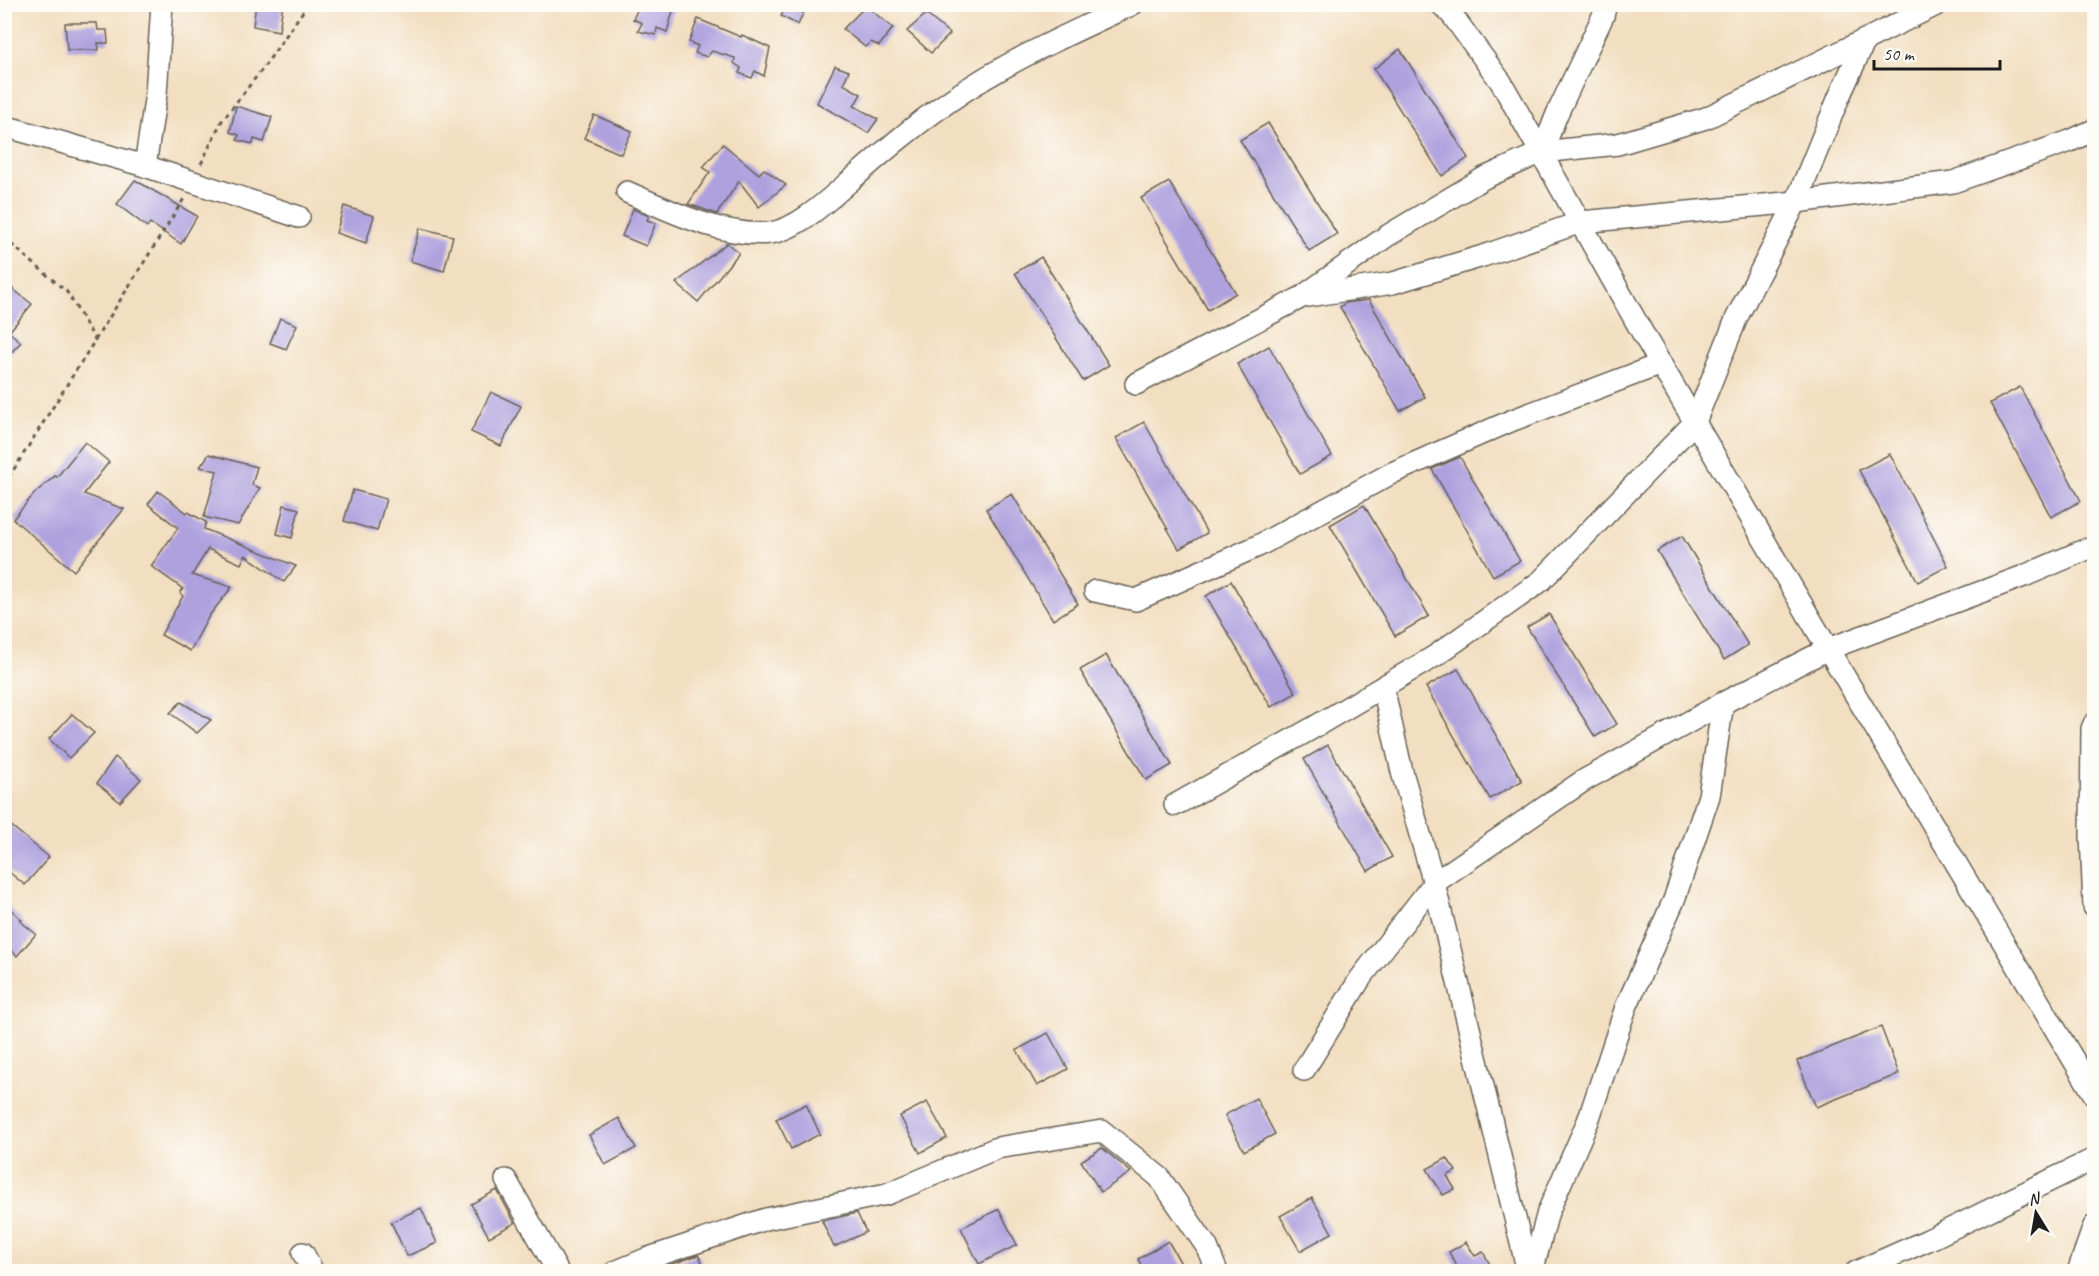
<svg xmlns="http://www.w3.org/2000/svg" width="2099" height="1276" font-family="Caveat,sans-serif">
<rect width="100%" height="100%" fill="#fdfcf7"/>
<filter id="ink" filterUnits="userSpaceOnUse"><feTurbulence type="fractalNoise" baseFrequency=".0167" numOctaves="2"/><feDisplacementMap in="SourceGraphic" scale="12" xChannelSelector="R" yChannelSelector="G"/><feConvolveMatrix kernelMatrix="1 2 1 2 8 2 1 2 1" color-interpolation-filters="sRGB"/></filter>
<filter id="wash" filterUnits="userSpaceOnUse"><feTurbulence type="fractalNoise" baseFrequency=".008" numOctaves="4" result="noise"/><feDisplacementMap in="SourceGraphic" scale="24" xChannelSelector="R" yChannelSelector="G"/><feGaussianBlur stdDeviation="1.35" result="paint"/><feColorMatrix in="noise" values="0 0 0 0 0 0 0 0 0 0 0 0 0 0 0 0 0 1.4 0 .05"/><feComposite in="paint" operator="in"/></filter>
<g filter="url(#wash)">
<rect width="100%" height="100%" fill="#f2dec0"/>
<g id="blocks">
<g fill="#aea1de">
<polygon points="256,4 283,4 279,31 253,26"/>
<polygon points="640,4 675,4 667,32 657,28 656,35 638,31 642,23 633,19"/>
<polygon points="788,4 807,4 798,25 781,16"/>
<polygon points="866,6 893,28 879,46 871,42 865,47 843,29"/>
<polygon points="926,14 950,34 931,53 907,31"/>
<polygon points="698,19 741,37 742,35 770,48 764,76 755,71 752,78 739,73 741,68 734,63 735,58 712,51 707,57 695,53 698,46 689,42"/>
<polygon points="65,23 97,23 98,30 107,30 108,43 98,43 99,50 67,50"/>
<polygon points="1400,49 1468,158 1442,176 1374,69"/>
<polygon points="835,66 849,71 843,84 861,94 854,106 878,119 868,133 817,103"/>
<polygon points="236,106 272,117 264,142 254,139 253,144 237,140 239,135 230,132"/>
<polygon points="594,115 632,131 621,154 584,138"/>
<polygon points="1268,123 1337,234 1309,251 1240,140"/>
<polygon points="723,144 759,174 764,169 786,185 759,207 739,181 717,214 688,204 710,172 703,167"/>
<polygon points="135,180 197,216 181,244 150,223 147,227 117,204"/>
<polygon points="1169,182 1236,293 1208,310 1141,198"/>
<polygon points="344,206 374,216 366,243 336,233"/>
<polygon points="633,209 649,216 647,220 656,223 646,246 622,236"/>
<polygon points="420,228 453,236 444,271 410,261"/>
<polygon points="727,243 739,253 698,302 676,283"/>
<polygon points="1041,257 1109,365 1083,381 1015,273"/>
<polygon points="4,282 32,304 9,332 21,342 4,360"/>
<polygon points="1369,300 1425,397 1400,411 1340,307 1346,303"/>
<polygon points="280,318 297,325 286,349 270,343"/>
<polygon points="1269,346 1332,456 1300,474 1237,364"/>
<polygon points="2020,387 2081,501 2051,517 1990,403"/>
<polygon points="491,392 521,406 501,446 471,432"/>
<polygon points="1144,422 1207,533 1179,549 1116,438"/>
<polygon points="85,442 109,462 84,494 124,509 74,571 13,519 35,493 55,476 57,477"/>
<polygon points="209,454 257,467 252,485 260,488 238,525 204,517 217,471 200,467"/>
<polygon points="1890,454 1948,566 1918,582 1859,470"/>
<polygon points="1460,457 1520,561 1493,576 1432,469"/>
<polygon points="353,490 386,499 377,531 344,521"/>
<polygon points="158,491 187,513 188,512 206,522 204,529 296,566 284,582 245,555 241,564 208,549 192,575 232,587 209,616 190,651 161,635 183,596 180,593 183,589 151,566 178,528 148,504"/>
<polygon points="1012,494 1078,604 1053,620 986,509"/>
<polygon points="284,505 299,509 292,538 277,534"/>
<polygon points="1364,505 1429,616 1395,636 1330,525"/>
<polygon points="1682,536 1748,645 1724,660 1657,551"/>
<polygon points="1231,581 1296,693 1271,707 1206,596"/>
<polygon points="1549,614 1617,724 1595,737 1527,627"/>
<polygon points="1106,655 1172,765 1146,780 1080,670"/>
<polygon points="1458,669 1522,781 1490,799 1426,687"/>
<polygon points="181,702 211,720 197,733 170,713"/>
<polygon points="72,714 94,733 69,758 49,739"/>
<polygon points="1328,745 1392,857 1368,871 1304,759"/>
<polygon points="115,757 141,779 120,802 97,783"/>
<polygon points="4,820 49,857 25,885 4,868"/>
<polygon points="4,903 22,920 20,921 36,934 17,956 4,944"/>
<polygon points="1881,1027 1899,1074 1816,1107 1797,1061"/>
<polygon points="1048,1033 1068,1069 1037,1086 1017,1050"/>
<polygon points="1256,1098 1275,1134 1244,1151 1225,1115"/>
<polygon points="927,1102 947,1138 920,1153 900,1116"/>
<polygon points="806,1104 820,1134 791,1149 776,1119"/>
<polygon points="619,1118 636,1148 605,1165 589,1135"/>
<polygon points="1102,1148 1131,1172 1101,1192 1081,1161"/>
<polygon points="1447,1158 1456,1171 1447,1176 1455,1189 1443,1195 1427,1169"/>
<polygon points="497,1190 515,1223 489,1237 471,1204"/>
<polygon points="1312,1198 1332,1233 1300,1251 1280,1216"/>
<polygon points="421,1208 437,1243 407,1256 391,1222"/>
<polygon points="999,1209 1017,1245 979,1264 961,1228"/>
<polygon points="857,1213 866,1232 834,1247 822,1221"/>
<polygon points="1168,1241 1186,1272 1145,1272 1138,1259"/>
<polygon points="1466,1242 1475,1256 1483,1252 1494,1272 1460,1272 1449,1252"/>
<polygon points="698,1255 708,1272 666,1272 664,1267"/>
</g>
</g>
</g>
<g filter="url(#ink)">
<use href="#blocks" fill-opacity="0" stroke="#676055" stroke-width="1.5"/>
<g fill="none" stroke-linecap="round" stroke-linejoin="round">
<g stroke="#676055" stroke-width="24">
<g id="minor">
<polyline points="1441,4 1452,15 1501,82 1646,339 1828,649 2094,1094"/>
<polyline points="4,126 145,166 299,217"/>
<polyline points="1542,152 1618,144 1706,118 1938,4"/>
<polyline points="145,166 156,94 162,4"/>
<path d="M627,192c40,18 98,46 143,41 27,-3 58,-33 79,-51 32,-28 64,-56 99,-80 55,-39 123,-69 185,-98"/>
<polyline points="1306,294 1387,236 1484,178 1542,152 1557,114 1603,16 1606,4"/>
<polyline points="1136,384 1302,297 1393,283 1483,256 1581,222 1796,202 1953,182 2070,141 2094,130"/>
<polyline points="1095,591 1136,600 1258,546 1392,473 1513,420 1661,364"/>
<polyline points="1383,687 1402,772 1434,883 1528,1272"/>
<polyline points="2094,724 2092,729 2091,834 2094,907"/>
<polyline points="1175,805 1311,729 1435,656 1541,581 1695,422 1737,317 1796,202 1839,97 1865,40"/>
<polyline points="1304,1070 1360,979 1434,883 1583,781 1723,703 1828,649 2024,576 2094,546"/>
<polyline points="506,1180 558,1272"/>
<polyline points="303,1253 313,1272"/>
<polyline points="615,1272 646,1259 766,1219 887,1194 997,1148 1102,1131 1159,1177 1207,1247 1217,1272"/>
<polyline points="1532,1272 1548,1212 1588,1121 1626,1007 1674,900 1709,796 1723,703"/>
<polyline points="1856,1272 1928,1240 2094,1159"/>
<polyline points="2078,1272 2094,1226"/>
</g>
</g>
<g stroke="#676055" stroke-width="3" stroke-dasharray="4.5 4.5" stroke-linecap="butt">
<polyline points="201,164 221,122 264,67 308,4"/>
<polyline points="4,238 67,292 96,341"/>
<polyline points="4,485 185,197"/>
</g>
<use href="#minor" stroke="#fff" stroke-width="21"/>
</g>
</g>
<rect width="2099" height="1276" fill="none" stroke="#fdfcf7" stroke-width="24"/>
<g transform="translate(2036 1213) rotate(349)" stroke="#fdfcf7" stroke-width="4.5" paint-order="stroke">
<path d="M0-4.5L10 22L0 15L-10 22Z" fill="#1c1c1c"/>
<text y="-9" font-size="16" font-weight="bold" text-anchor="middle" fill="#1c1c1c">N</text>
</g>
<path d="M1874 60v9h126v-9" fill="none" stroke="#1c1c1c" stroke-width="3"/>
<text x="1883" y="60" font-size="18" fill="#1c1c1c" stroke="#fdfcf7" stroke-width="4.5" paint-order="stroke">50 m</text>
</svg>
